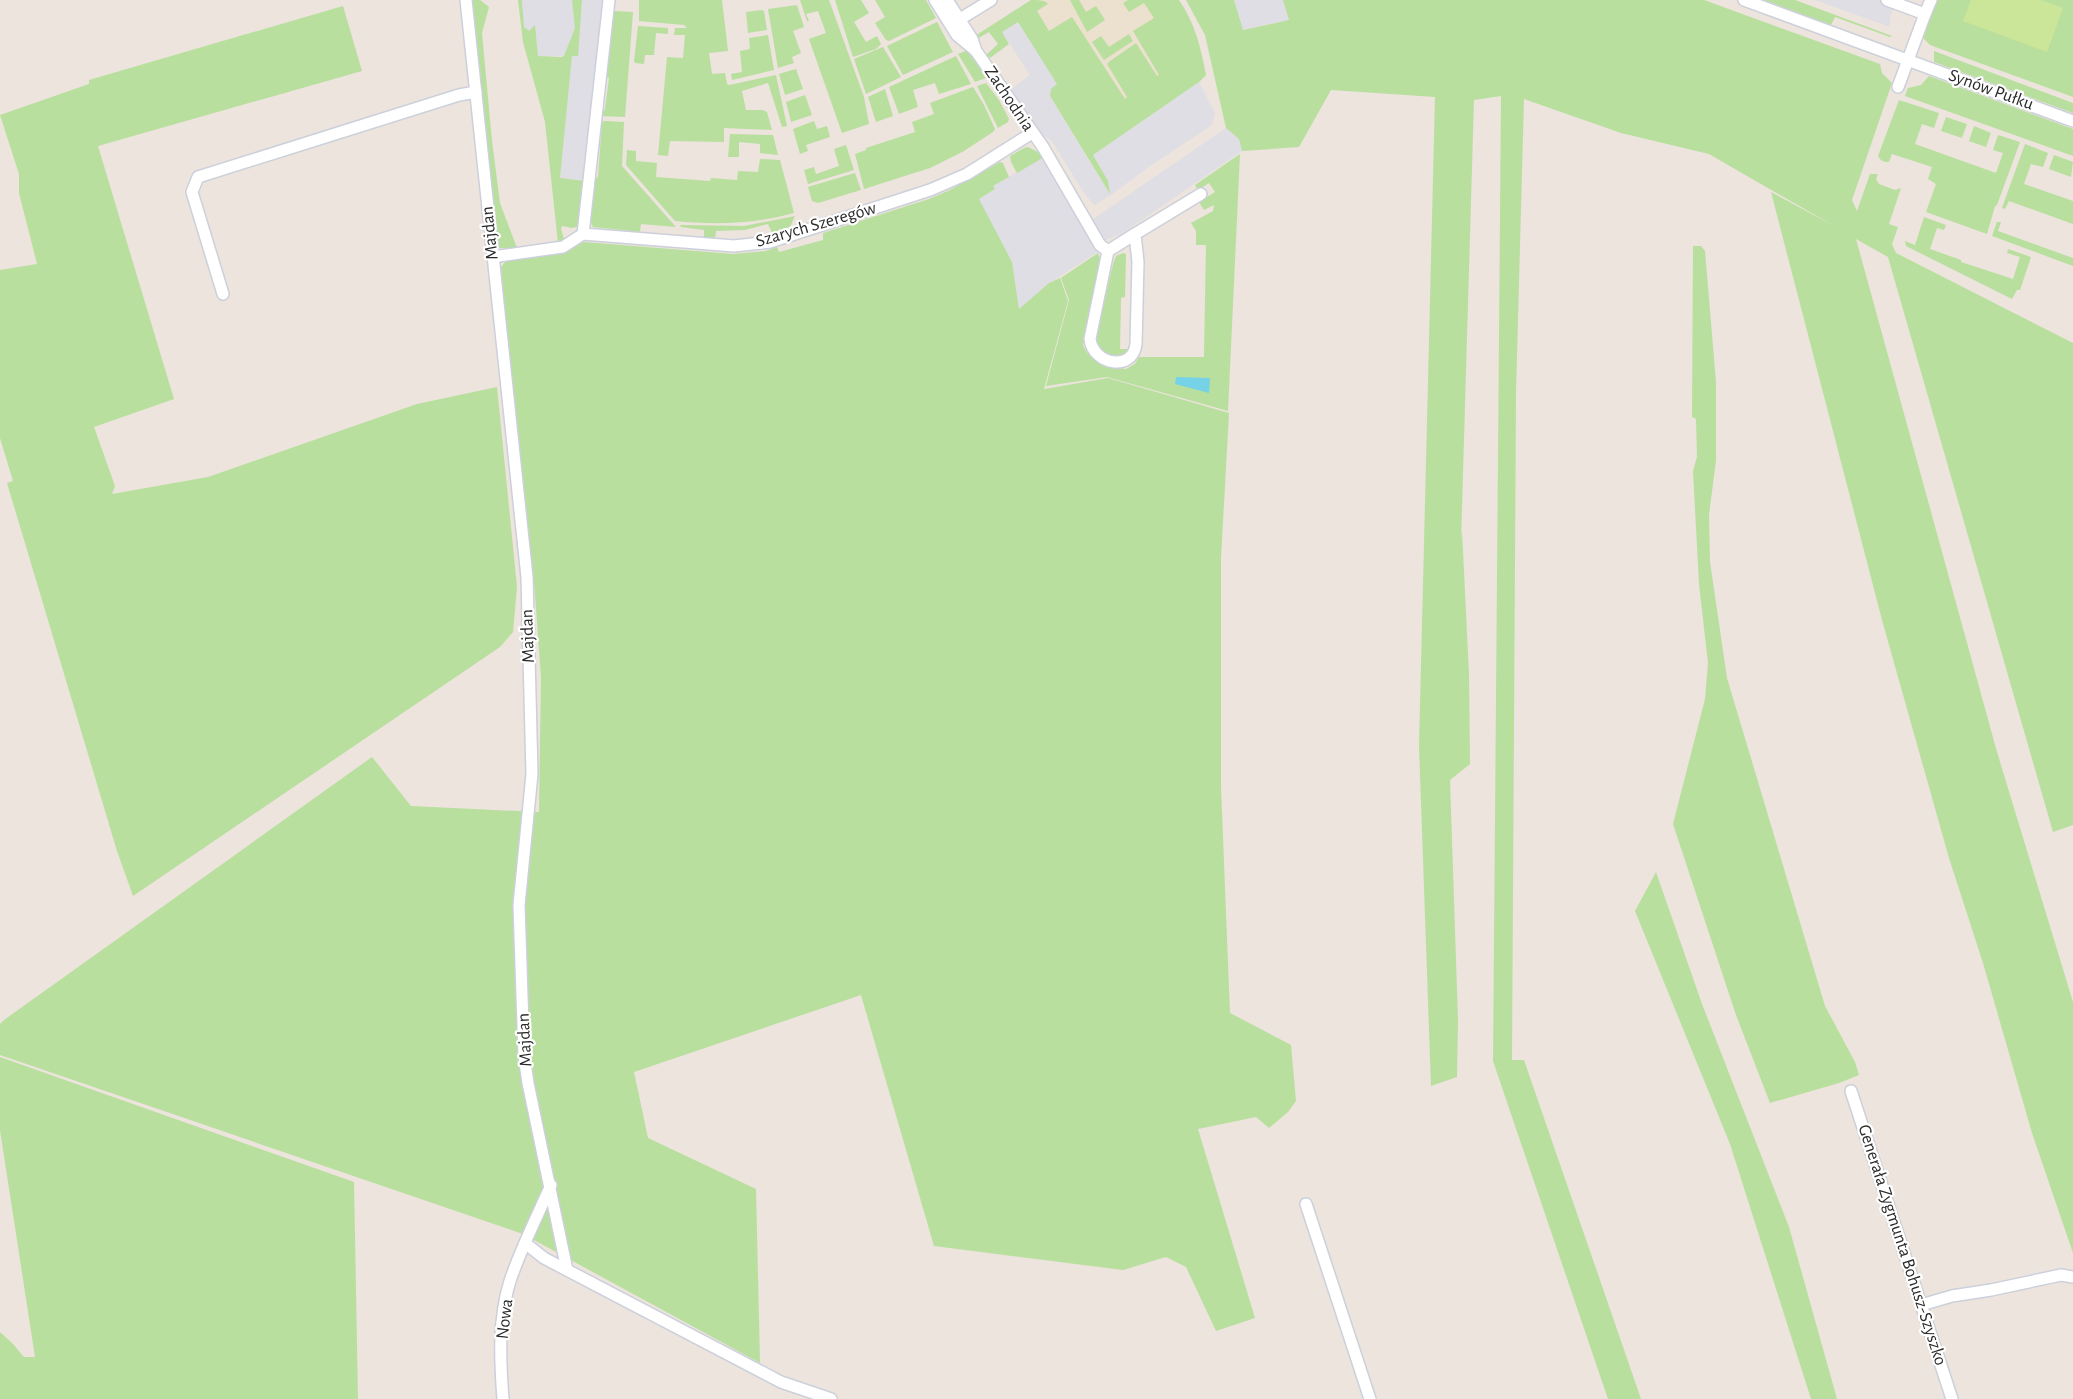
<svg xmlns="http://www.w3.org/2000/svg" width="2073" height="1399" font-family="'Alegreya Sans',sans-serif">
<rect width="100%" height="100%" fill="#ece4dd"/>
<g fill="#dfdee4">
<polygon points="522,0 605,0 585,181 560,179 572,56 538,56 535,26 529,32 524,27"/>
<polygon points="1234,0 1283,0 1289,20 1242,30"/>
<polygon points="1815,0 1901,0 1893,9 1890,19 1890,27"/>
<polygon points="1018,22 1058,84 1050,97 1109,193 1108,181 1093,155 1199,82 1215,113 1212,125 1147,168 1111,195 1094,205 1082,190 1052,141 1041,134 1010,90 1030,75 1002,32"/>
<polygon points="1226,128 1239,139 1242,151 1121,234 1105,240 1092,220"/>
<polygon points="1046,156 1098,252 1049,283 1019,310 1012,262 978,199 995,189 993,186"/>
</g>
<polygon fill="#ece0ce" points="1043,0 1149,0 1198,79 1101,144 1021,15"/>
<g fill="#b8df9d">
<polygon points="470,0 480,0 489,7 482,33 492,141 500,203 517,248 497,248"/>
<polygon points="518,0 522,0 524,27 529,31 535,25 538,56 561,57 564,56 575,28 572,0 582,0 578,56 572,56 560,178 585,181 580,226 572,228 562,226 561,229 564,239 558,243 545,122 523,42"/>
<polygon points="639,0 722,0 728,51 709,53 712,74 725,73 727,84 729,85 776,75 787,126 782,127 768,83 742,91 746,110 762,110 767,112 772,130 724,128 724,142 670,141 668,156 658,155 667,57 683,58 685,35 674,35 675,28 687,28 684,25 639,21"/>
<polygon points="800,0 829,0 864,97 869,124 842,133 809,39 826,33 818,11 806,14 809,21 807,21"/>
<polygon points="835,0 861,0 869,13 854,22 866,42 877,36 881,44 876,49 853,57"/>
<polygon points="875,0 926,0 936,18 889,41 886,40 875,23 885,17"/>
<path d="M1031,0c6,0 15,0 17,4l-11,7 12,20 23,-14 53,82 2,-2 -20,-33 3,-3 26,-18 21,33 2,-1 -26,-44 21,-13 -10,-15 -15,9 -6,-9 5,-3h51c16,23 22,48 27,75l-7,7 -106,73 15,26 2,13 -60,-98 1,-7 6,-5 -39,-62 -16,10 7,12 -19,14 -4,-3 12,-11 -9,-12 -12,7 -2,-3z"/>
<polygon points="1070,0 1079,0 1086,12 1096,6 1105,20 1087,32"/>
<polygon points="1186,0 1234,0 1243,30 1289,20 1283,0 1704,0 1880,64 1882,73 1892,83 1852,200 1857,211 1870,174 1878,174 1876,179 1879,184 1895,190 1901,188 1889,224 1898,227 1892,244 1896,253 2073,343 2073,825 2053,832 1888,257 1856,239 1997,752 2073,1002 2073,1253 2032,1133 1983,963 1949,858 1882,620 1771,192 1834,226 1709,154 1621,133 1524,99 1516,393 1512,1060 1524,1060 1641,1399 1608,1399 1493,1061 1501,96 1474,100 1461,541 1462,530 1469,675 1470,764 1450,780 1458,1020 1457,1077 1431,1086 1419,746 1435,97 1331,90 1299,147 1242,151 1239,139 1226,128 1205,35"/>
<polygon points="1764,0 1795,0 1892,36 1890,37 1835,17 1831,25"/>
<polygon points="1935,0 2073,0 2073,97 1930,45 1922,37"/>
<polygon points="797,5 804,27 793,31 801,53 792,57 794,63 778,68 768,9"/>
<polygon points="343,6 362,71 98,146 174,399 94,427 115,486 112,494 208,477 417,404 497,387 517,587 513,632 500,647 133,896 117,851 7,483 13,481 0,438 0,270 37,264 19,193 19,174 0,115 89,84 89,80"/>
<polygon points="762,10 764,11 767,30 748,33 746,12"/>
<polygon points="613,11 633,12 625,117 600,116 605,109 609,78 605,75"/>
<polygon points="937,22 953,52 903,75 887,46"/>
<polygon points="638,26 668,28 668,34 656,33 654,55 645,55 644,64 635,63 634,61"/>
<polygon points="1129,34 1133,41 1104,60 1092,42 1101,36 1109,47"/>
<polygon points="768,35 774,70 732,80 731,74 742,72 740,51 750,49 749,38"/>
<polygon points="883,47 901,77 866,94 854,59"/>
<polygon points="968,50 986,78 975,82 958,54"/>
<polygon points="1934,51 2073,103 2073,113 1934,62"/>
<polygon points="956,56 971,84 939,94 935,83 913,90 918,107 899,114 889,87"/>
<polygon points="796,69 803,89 785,95 779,74"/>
<polygon points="1929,76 2073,129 2073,156 1905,96 1908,88 1921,85"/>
<polygon points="986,83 999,100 1009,119 1008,122 998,128 977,86"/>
<polygon points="973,87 984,105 995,129 993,132 964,151 930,168 864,189 855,154 866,150 866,148 915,132 912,122 934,114 930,103"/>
<polygon points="885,89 893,116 876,122 868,97"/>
<polygon points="805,95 812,115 791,122 786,102"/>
<path d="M1899,100l40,13 -5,15 -12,-4 -7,20 81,29 7,-20 -10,-3 5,-15 22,7 -23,63 -2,1 -8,28 -61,-22 10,-28 -8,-5 4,-12 -40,-13 -3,8c-6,0 -8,-1 -11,-6z"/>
<polygon points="1946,117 1967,124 1962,138 1941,131"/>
<polygon points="605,121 624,122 622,166 676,227 641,224 640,232 593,227 589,219 592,181 598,177 602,122"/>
<polygon points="814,121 817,129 827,126 830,137 806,145 808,151 800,154 793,129"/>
<polygon points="1974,126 1991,133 1986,147 1969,141"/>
<polygon points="730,134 773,135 778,155 760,153 760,144 739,142 739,157 728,157"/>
<polygon points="2025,144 2048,153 2043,167 2031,164 2024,184 2073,201 2073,224 2009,201 2005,209 2002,208"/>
<polygon points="846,145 854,170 808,184 804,170 814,167 816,174 839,166 834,149"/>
<polygon points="1028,147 1046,156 1017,173 1011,162 1010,156 1024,148"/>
<path d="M627,150l9,1v10l21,2 -1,14 54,4 1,-3 26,2 1,-9 20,1 2,-13 20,1 14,53c-40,11 -78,12 -119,8l-49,-56z"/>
<path d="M1240,154l-12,257 -121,-34 -61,9 23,-86 -8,-22 37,-25 3,9 -18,83c7,18 25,22 43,24l9,-5 4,-7h65l2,-112h-10v-14l-5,-8 22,-12 1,-6 -10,5 -5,-8 16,-10 -6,-9 -11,7 -3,-5z"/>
<polygon points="2054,155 2073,162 2071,177 2049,169"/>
<polygon points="1000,162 1003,163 1009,177 993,186 995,189 979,199 1012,262 1019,309 1049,283 1060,278 1068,301 1044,389 1108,378 1229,413 1221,558 1221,787 1230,1013 1291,1045 1296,1101 1288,1112 1269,1128 1256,1117 1198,1129 1255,1318 1216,1331 1186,1267 1166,1257 1123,1270 934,1246 861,995 634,1072 648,1138 756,1189 760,1363 523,1234 0,1055 0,1024 4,1020 372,757 411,806 539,812 541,678 534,581 521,530 501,267 506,261 559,253 584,242 733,254 766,251 777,247 779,252 823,240 823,233 929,199 950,190"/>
<polygon points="855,173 861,190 818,203 812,201 808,187"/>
<polygon points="795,216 790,227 772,233 768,224 745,230 716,231 715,239 704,238 704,230 681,227 680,225 744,226"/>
<polygon points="1924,217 1946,225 1944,230 1937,228 1930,249 1961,260 1961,262 2013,279 2020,257 2007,253 2008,249 2031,257 2020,290 2017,290 2012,299 1906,246 1905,241 1915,245"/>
<polygon points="1997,222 2001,222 1998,231 2073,258 2073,266 1992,236"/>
<polygon points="1693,246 1701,246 1705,251 1716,382 1716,460 1709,515 1710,562 1727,678 1825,1006 1855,1062 1859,1075 1839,1083 1770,1103 1736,1015 1673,824 1705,699 1708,663 1699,584 1693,471 1697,457 1696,419 1692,417"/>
<path d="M1123,253l3,1 -1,43 -4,1 -1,51h10l-1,3c-10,5 -19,6 -29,-2l-3,-9v-10l16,-67 3,-8z"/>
<polygon points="1656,872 1702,1004 1789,1227 1837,1399 1811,1399 1730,1144 1635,911"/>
<polygon points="0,1057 354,1182 358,1399 0,1399 0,1332 13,1344 24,1357 35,1357 0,1130"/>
</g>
<polygon fill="#cbe699" points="1971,0 2041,0 2063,8 2047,52 1963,21"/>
<polygon fill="#76d2e7" points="1176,377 1210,378 1209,393 1175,384"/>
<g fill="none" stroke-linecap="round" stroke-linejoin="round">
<g stroke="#ccd0db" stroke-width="14">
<g id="minor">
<polyline points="466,0 527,577 532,774 519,905 524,1056 528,1083 567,1270"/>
<polyline points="935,0 957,35 975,50"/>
<path d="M947,0l25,39 4,12 67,96 57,98 8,6 27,-17 3,28 -2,82c-3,28 -43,21 -46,-5l18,-88"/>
<polyline points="1744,0 2073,121"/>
<polyline points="1887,0 1925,14 1931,0"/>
<polyline points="952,24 991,0"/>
<polyline points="1898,87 1925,14"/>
<polyline points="583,234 609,0"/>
<polyline points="1135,234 1201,194"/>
<polyline points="492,257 563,247 583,234 734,246 770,242 930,190 967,174 1032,133"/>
<polyline points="223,294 192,192 198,177 459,95 476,92"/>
<polyline points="1851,1091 1952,1399"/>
<polyline points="1306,1204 1370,1399"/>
<polyline points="525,1243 544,1258 781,1382 831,1399"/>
<polyline points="1921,1305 1952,1296 1991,1290 2061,1275 2073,1277"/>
<path d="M503,1399c-3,-39 -5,-80 7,-118 11,-33 27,-64 41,-96"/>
</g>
</g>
<use href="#minor" stroke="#fff" stroke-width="11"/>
</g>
<g text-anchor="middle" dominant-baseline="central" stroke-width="4.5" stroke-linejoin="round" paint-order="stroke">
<g font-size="18" fill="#2a2a2a" stroke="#fff">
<text transform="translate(1991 90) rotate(20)">Synów Pułku</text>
<text transform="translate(1009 99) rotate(56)">Zachodnia</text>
<text transform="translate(816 225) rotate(-16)">Szarych Szeregów</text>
<text transform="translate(490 233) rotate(-96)">Majdan</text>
<text transform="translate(528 636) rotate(-92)">Majdan</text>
<text transform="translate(525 1040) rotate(-93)">Majdan</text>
<text transform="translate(1902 1245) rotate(72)">Generała Zygmunta Bohusz-Szyszko</text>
<text transform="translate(505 1319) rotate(-83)">Nowa</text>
</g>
</g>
</svg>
